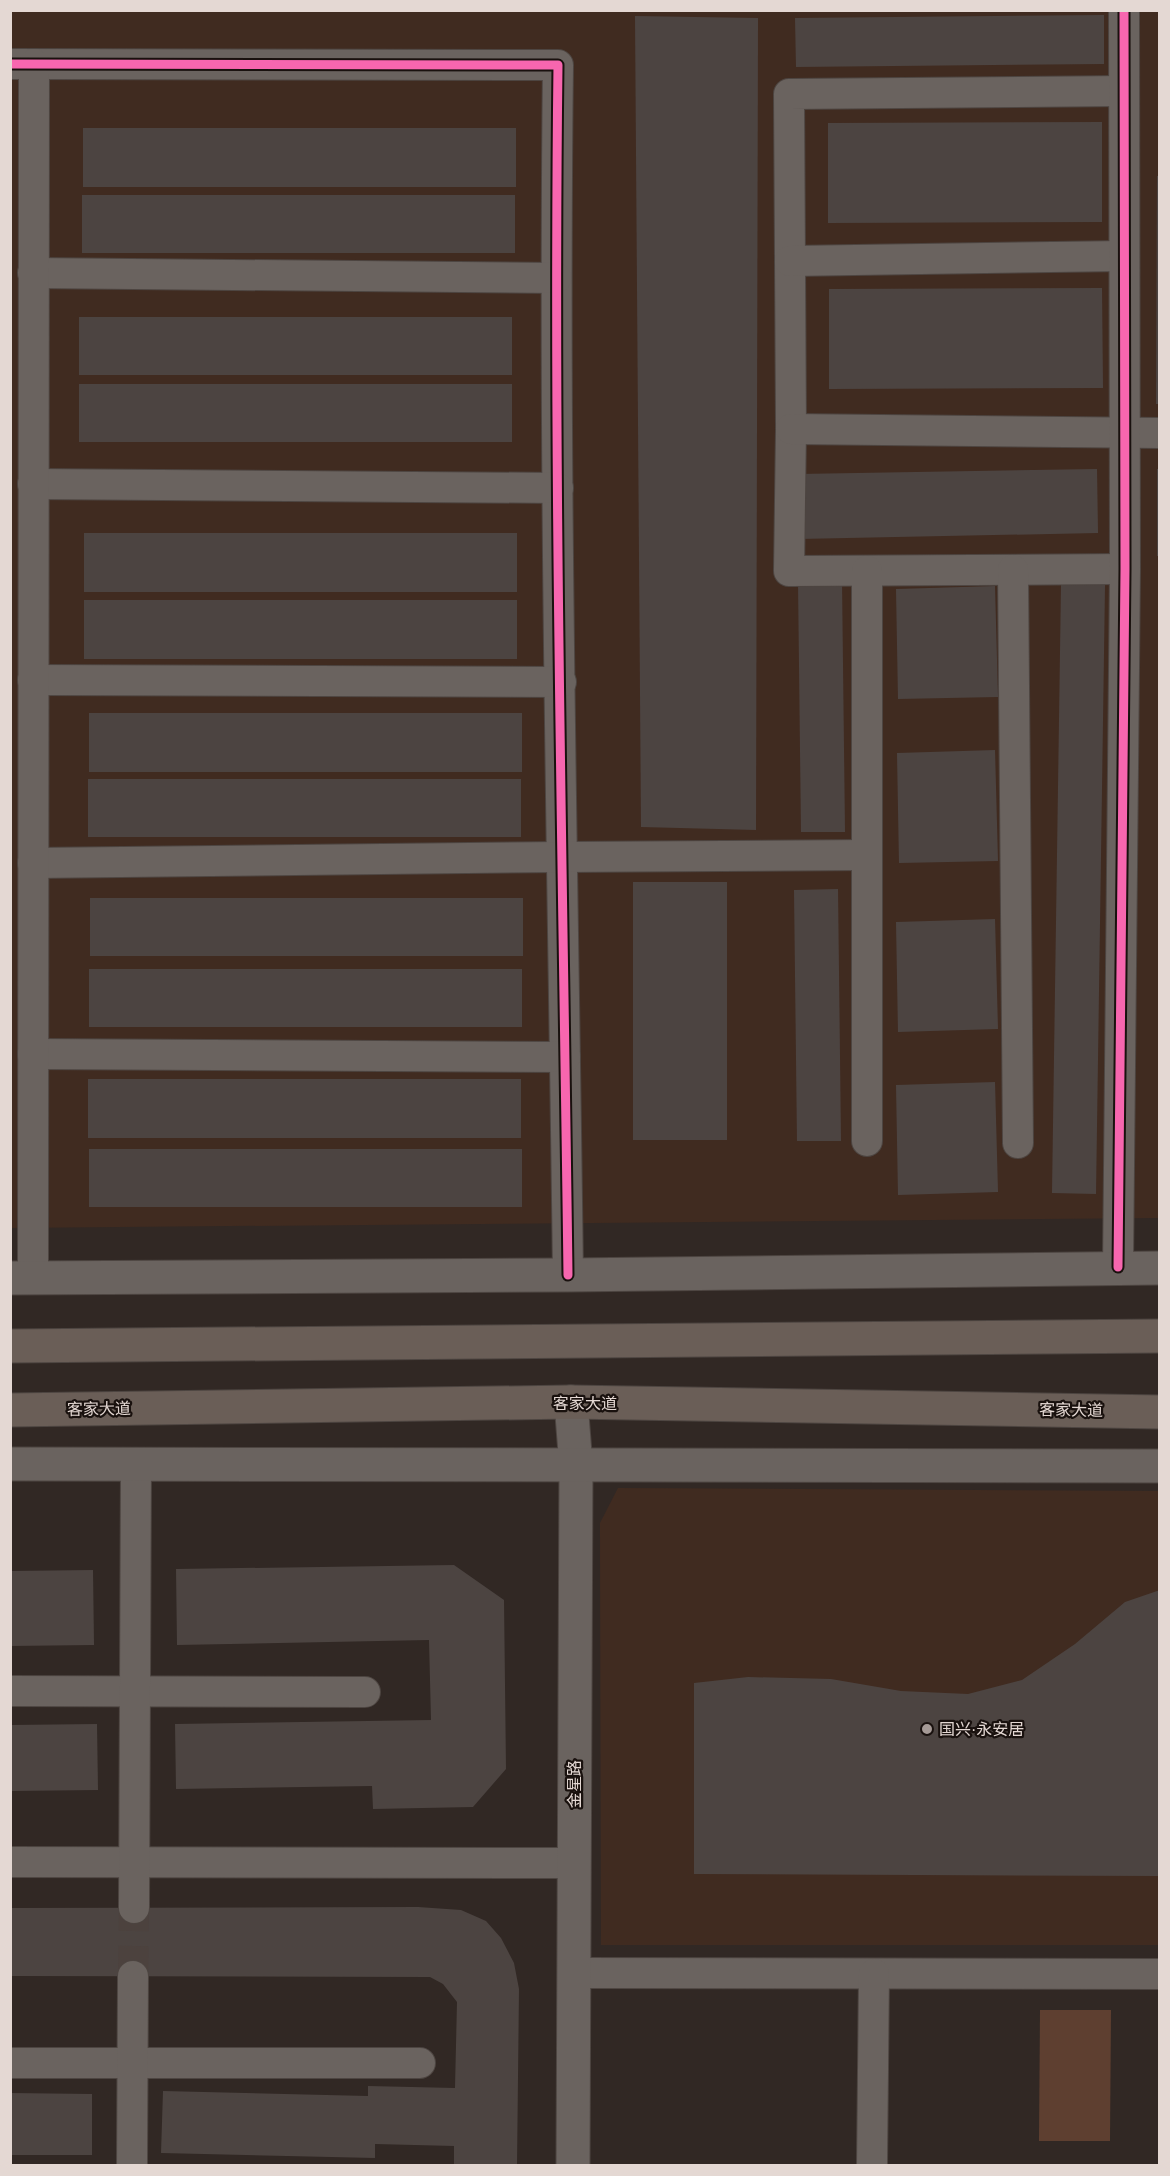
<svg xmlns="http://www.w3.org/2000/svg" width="1170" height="2176" font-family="Arial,'Noto Sans SC',sans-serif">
<rect width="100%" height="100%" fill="#312824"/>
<g fill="#402b20">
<polygon points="10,11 1159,11 1159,1218 11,1228"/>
<polygon points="618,1488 1159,1491 1159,1945 601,1945 600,1523"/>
</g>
<polygon fill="#5e3f30" points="1040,2010 1111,2010 1110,2141 1039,2141"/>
<g fill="#4c4441">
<polygon points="1104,15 1104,64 796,67 795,18"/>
<polygon points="635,16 758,18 756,830 641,827"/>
<polygon points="1102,122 1102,222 828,223 828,123"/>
<rect x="83" y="128" width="433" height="59"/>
<polygon points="1157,176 1160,176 1160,404 1156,404"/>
<rect x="82" y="195" width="433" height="58"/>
<polygon points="1102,288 1103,388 829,389 829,289"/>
<rect x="79" y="317" width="433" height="58"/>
<rect x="79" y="384" width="433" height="58"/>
<polygon points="1097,469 1098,533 799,539 798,474"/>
<rect x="1157" y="469" width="3" height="87"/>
<rect x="84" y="533" width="433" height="59"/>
<polygon points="798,581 842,581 845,832 801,832"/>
<polygon points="1061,585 1105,585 1096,1194 1052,1193"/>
<polygon points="995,586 998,697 898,699 896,589"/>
<rect x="84" y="600" width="433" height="59"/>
<rect x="89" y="713" width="433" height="59"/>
<polygon points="995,750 998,861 899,863 897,753"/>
<rect x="88" y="779" width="433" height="58"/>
<rect x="633" y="882" width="94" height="258"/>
<polygon points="838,889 841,1141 797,1141 794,890"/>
<rect x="90" y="898" width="433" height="58"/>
<polygon points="995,919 998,1029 898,1032 896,922"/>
<rect x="89" y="969" width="433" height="58"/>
<rect x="88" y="1079" width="433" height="59"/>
<polygon points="995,1082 998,1192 898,1195 896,1085"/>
<rect x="89" y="1149" width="433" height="58"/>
<polygon points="454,1565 504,1600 506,1769 473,1807 373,1809 372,1786 176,1789 175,1724 431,1720 429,1640 177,1645 176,1569"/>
<polygon points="93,1570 94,1645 10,1646 10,1571"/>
<polygon points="1160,1590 1160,1876 694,1874 694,1683 748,1677 831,1679 901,1691 968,1694 1022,1680 1075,1644 1125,1602"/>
<polygon points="97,1724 98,1790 10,1791 10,1725"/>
<polygon points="418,1907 461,1910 486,1921 501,1938 514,1963 519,1989 517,2166 454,2166 454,2146 375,2144 375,2158 161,2153 163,2091 368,2096 368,2086 455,2088 457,2002 443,1984 430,1977 10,1976 10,1908"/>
<polygon points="10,2093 92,2094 92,2155 10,2155"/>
</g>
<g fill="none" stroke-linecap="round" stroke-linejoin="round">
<polyline stroke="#4c423e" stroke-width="30" stroke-dasharray="30 15" stroke-linecap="butt" points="133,1976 134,1908"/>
<g stroke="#4d4541" stroke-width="32">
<g id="minor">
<path d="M10,64l548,1c-5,403 5,807 10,1210"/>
<polyline points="1124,91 789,94 791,429 789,571 1125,569"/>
<polyline points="790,261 1124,256"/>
<polyline points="33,273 556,278"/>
<polyline points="791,429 1160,433"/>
<polyline points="33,484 558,488"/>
<polyline points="1013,570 1018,1143"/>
<polyline points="33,680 561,682"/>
<polyline points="33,863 560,857 867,855"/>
<polyline points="33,1054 565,1057"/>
<polyline points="867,1141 867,571"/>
<polyline points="1118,1267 1125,569 1124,10"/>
<polyline points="33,1277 34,64"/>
<polyline points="10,1691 365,1692"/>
<polyline points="10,1862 574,1863"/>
<polyline points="134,1908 136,1464"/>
<polyline points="574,1973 1160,1974"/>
<polyline points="10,2063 420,2063"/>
<polyline points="132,2166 133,1976"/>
<polyline points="872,2166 874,1974"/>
</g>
</g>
<g stroke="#4d4541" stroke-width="35">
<g id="tertiary">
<polyline points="10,1278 568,1275 1160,1268"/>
<polyline points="571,1402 576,1466 573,2166"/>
<polyline points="10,1464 1160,1466"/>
</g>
</g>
<g stroke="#4d4541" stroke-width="35">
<g id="primary">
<polyline points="10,1346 1160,1336"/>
<polyline points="10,1410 571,1402 1160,1412"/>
</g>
</g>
<use href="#minor" stroke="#6a635f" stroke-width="30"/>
<use href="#tertiary" stroke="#6a635f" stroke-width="33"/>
<use href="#primary" stroke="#6a5e57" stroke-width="33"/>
<g stroke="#19110e" stroke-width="13">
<g id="cycleway">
<path d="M10,64l548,1c-5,403 5,807 10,1210"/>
<polyline points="1118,1267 1125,569 1124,10"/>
</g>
</g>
<use href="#cycleway" stroke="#f766af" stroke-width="9"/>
</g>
<circle fill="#a59a96" stroke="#19110e" stroke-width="2" cx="927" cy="1729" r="6"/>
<g text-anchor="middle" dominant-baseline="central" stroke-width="4.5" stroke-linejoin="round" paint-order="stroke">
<g font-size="16" fill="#e4d8d3" stroke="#19110e">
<text x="585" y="1403">客家大道</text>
<text transform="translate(99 1409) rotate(-1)">客家大道</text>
<text transform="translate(1071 1410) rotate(1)">客家大道</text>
<text transform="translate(574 1784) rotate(-90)">金星路</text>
</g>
<g font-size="16" fill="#e4d8d3" stroke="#19110e" text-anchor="start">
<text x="939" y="1729">国兴·永安居</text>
</g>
</g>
<rect width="1170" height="2176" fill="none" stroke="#e4d8d3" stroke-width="24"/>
</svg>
